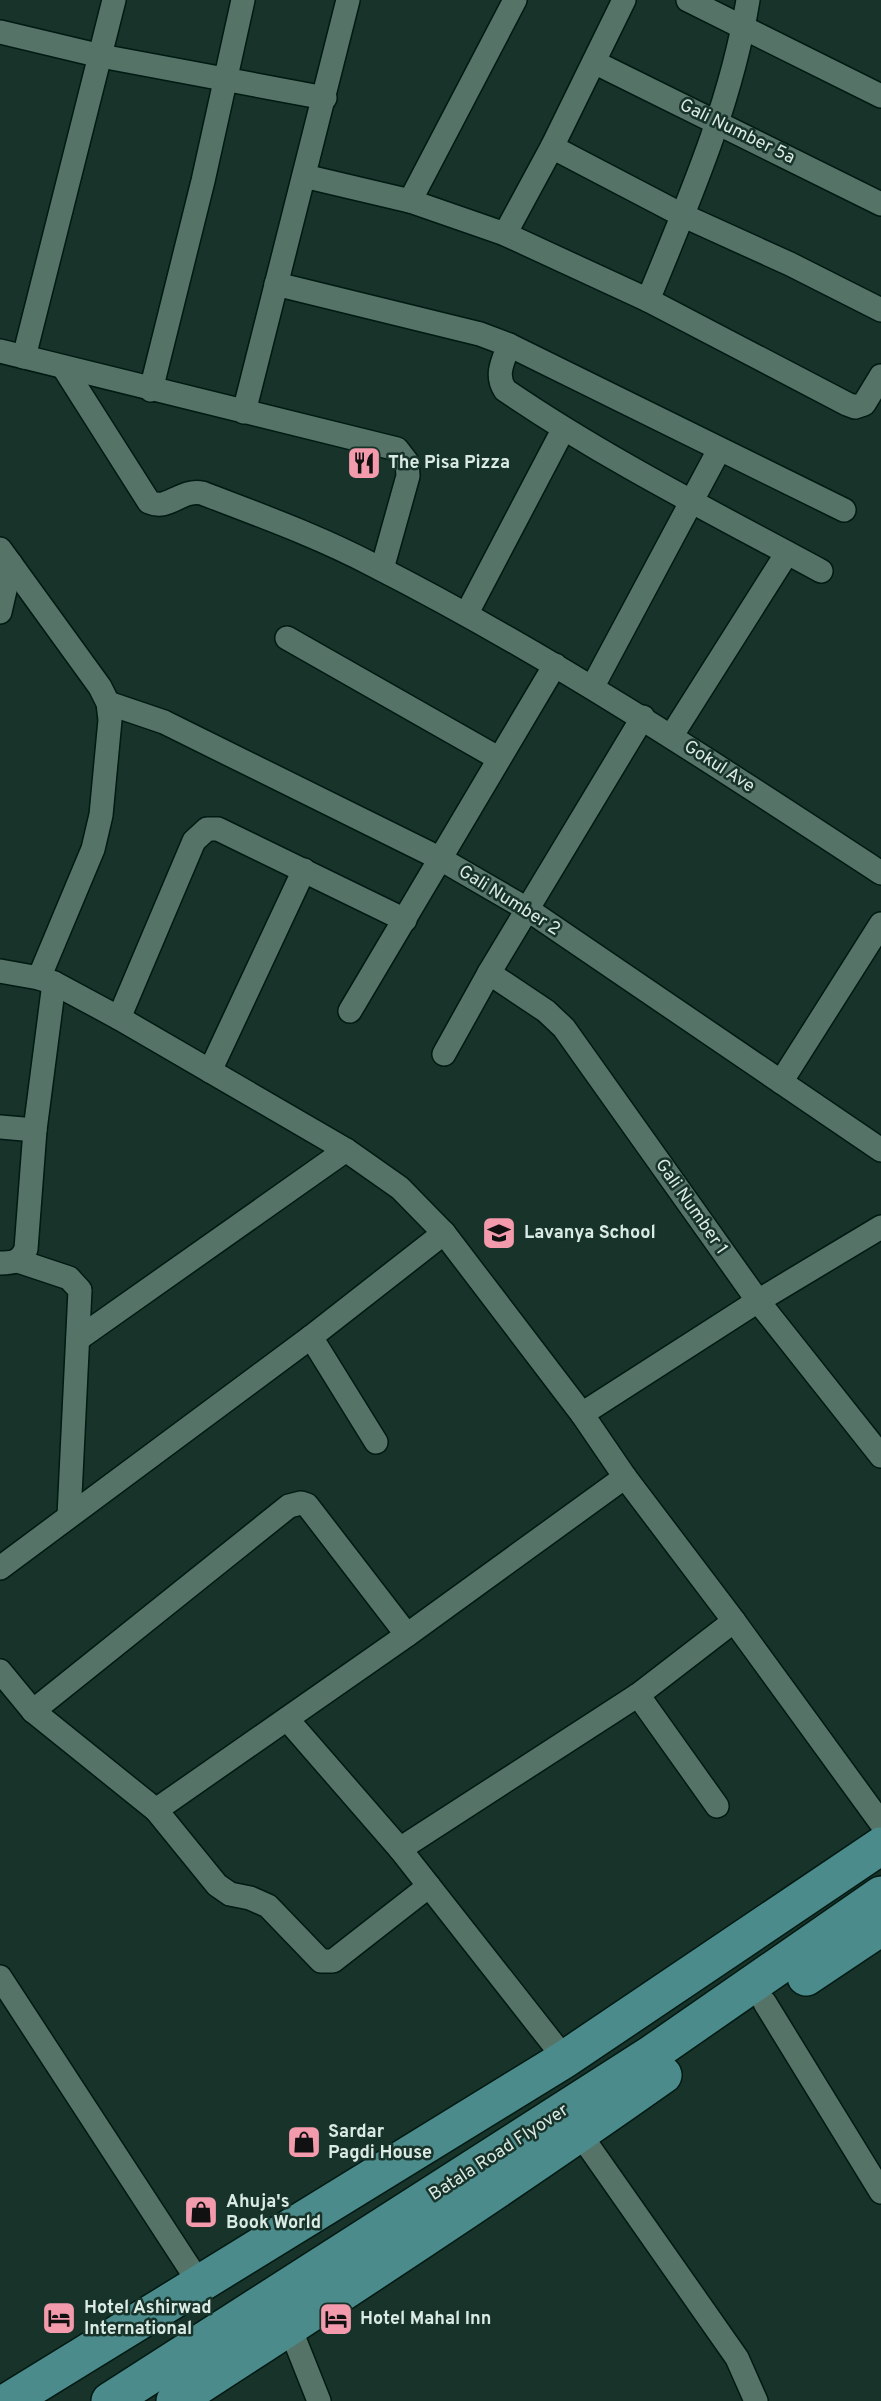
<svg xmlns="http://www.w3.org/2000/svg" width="881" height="2401" font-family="Overpass,sans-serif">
<rect width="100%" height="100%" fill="#17332a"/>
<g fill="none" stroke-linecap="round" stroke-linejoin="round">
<g stroke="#011a13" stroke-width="26">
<g id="street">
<polyline points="688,0 881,96"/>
<polyline points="0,32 101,56 325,98"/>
<polyline points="594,62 881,204"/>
<polyline points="552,147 682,215 790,264 881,310"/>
<polyline points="304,176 410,201 505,234 648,300 847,404 855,407 864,404 881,376"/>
<polyline points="410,201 515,0"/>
<polyline points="505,234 552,147 624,0"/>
<polyline points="276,284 480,334 509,345 844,510"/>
<path d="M648,300c40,-98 83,-195 100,-300"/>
<path d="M509,345c-6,16 -14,30 -4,45 101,69 209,123 316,181"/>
<polyline points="0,351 397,449 407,462 408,476 382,569"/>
<polyline points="24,357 114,0"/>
<path d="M64,368l85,134c20,9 31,-13 53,-9 57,22 116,43 171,72 177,90 342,199 508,308"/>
<polyline points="151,390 203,181 243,0"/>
<polyline points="244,412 348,0"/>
<polyline points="0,549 100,687 108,703 110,720 101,815 93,849 39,978"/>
<polyline points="0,612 11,564"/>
<polyline points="467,613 563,430"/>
<polyline points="287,638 498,758"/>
<polyline points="593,686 719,450"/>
<polyline points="108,703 164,722 439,858 527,909 881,1150"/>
<polyline points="672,735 787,553"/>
<polyline points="0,971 39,978 54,983 119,1018 346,1150 400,1188 444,1233 582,1414 625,1477 734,1621 881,1823"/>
<polyline points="489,973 546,1011 564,1028 758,1301 881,1456"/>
<polyline points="350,1011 555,665"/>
<polyline points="119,1018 194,841 207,829 218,829 405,920"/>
<polyline points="444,1054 489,973 643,717"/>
<polyline points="210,1071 304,870"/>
<polyline points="781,1082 881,924"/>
<polyline points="0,1127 35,1130"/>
<polyline points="18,1261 69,1278 80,1290 69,1516"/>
<path d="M0,1263c13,0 20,-1 26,-14l9,-119 19,-147"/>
<polyline points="311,1337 376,1442"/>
<polyline points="78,1339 346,1150"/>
<polyline points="582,1414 758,1301 881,1227"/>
<polyline points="0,1568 311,1337 444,1233"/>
<polyline points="0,1671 33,1711 156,1810 217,1885 230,1894 250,1898 268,1906 321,1961 333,1961 429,1886"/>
<polyline points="638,1695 717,1806"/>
<polyline points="33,1711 289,1506 301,1503 307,1505 407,1635"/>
<polyline points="287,1719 400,1849 638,1695 734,1621"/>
<polyline points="156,1810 407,1635 625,1477"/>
<polyline points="400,1849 565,2059"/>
<polyline points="0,1977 200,2284"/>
<polyline points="765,2003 881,2192"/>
<polyline points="580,2134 737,2358 756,2401"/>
<polyline points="290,2328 319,2401"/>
</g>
</g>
<g stroke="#011a13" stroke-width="40">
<g id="primary">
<polyline points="806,1977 881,1927"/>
<polyline points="9,2401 565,2059 881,1846"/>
<polyline points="110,2401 653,2053 881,1895"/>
<path d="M175,2401c164,-106 328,-213 488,-326"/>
</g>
</g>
<use href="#street" stroke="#567368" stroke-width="23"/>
<use href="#primary" stroke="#4c8b8b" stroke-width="37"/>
</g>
<defs>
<g id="restaurant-square" transform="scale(1.75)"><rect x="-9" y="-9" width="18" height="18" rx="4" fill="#f39aac" stroke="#17332a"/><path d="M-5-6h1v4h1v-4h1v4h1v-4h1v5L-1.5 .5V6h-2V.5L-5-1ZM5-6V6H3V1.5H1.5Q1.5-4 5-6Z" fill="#111"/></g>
<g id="school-square" transform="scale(1.75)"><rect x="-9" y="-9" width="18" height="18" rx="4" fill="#f39aac" stroke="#17332a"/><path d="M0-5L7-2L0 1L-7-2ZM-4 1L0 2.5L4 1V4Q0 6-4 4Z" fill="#111"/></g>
<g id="shop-square" transform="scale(1.75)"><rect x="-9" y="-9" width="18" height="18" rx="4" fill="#f39aac" stroke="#17332a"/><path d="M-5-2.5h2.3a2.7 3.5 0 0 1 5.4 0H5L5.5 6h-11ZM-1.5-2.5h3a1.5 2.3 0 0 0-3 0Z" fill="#111"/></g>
<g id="hotel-square" transform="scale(1.75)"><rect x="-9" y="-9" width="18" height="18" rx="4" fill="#f39aac" stroke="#17332a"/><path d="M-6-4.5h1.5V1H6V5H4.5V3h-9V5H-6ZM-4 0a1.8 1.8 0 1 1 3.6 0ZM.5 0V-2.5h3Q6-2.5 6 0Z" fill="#111"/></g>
</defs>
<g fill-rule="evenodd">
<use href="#restaurant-square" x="364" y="463"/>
<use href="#school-square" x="499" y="1233"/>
<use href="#shop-square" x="304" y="2142"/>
<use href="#shop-square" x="201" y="2212"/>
<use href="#hotel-square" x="59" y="2318"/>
<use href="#hotel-square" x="336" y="2319"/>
</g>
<g text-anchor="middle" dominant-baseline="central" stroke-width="5" stroke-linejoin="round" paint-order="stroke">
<g font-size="18" fill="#daeae4" stroke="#17332a">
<text transform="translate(737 132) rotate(26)">Gali Number 5a</text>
<text transform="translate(719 767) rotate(33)">Gokul Ave</text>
<text transform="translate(509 901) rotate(32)">Gali Number 2</text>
<text transform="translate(691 1207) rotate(55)">Gali Number 1</text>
<text transform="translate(499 2153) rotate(-33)">Batala Road Flyover</text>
</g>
<g font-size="18" font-weight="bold" fill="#daeae4" stroke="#17332a" text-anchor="start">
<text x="388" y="463">The Pisa Pizza</text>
<text x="524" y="1233">Lavanya School</text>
<text x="328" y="2132">Sardar<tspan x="328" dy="21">Pagdi House</tspan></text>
<text x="226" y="2202">Ahuja's<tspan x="226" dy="21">Book World</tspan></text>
<text x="84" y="2308">Hotel Ashirwad<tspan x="84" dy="21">International</tspan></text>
<text x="360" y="2319">Hotel Mahal Inn</text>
</g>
</g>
</svg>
